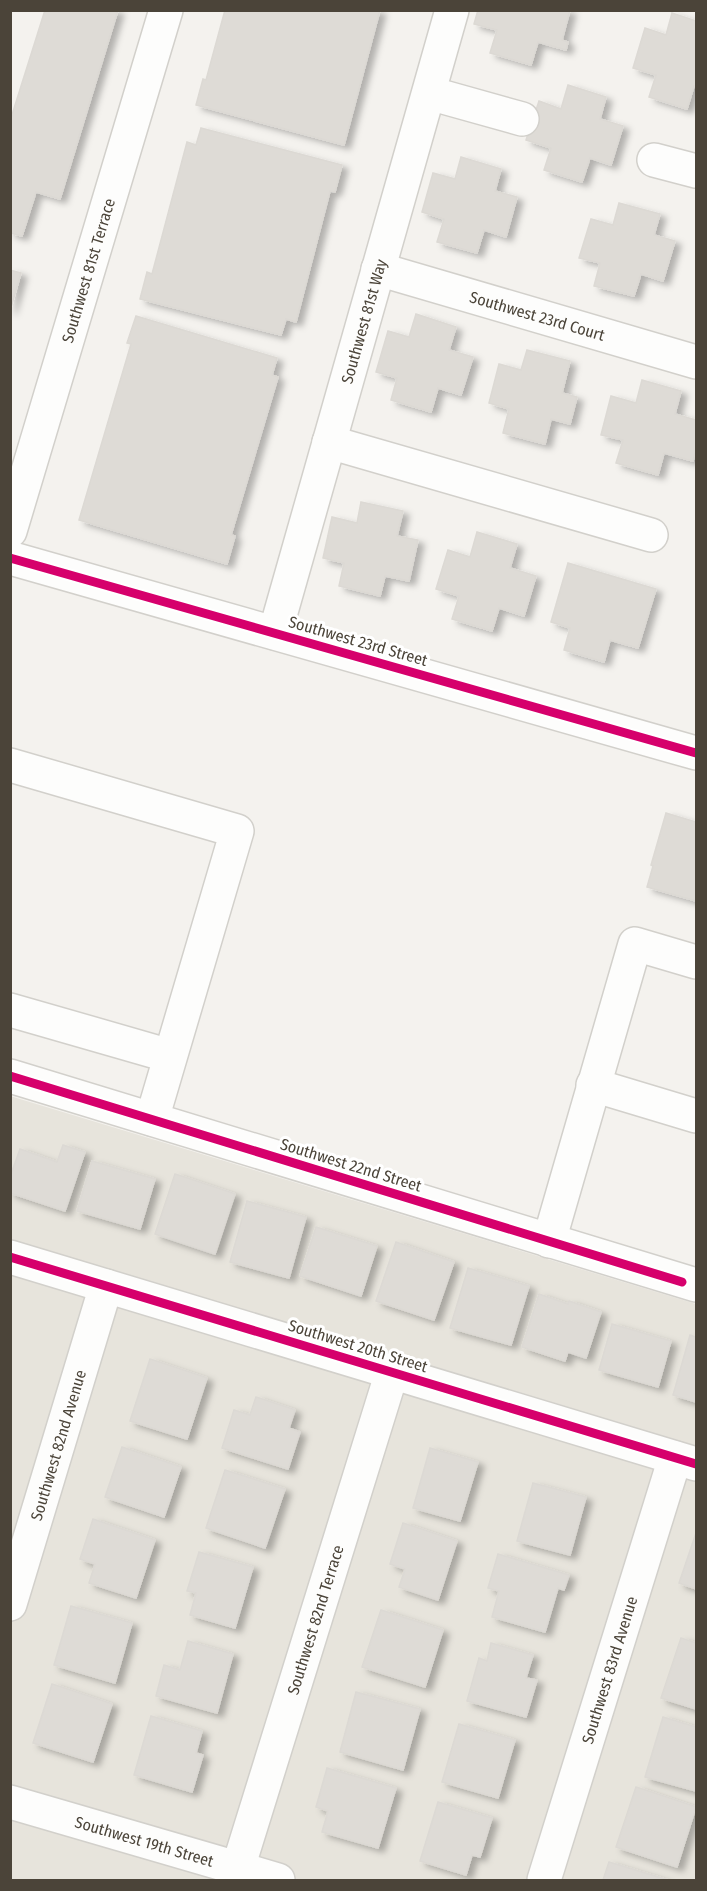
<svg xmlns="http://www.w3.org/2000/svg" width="707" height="1891" font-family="'Fira Sans Condensed',sans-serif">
<defs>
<filter id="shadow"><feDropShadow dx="6" dy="4" stdDeviation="3" flood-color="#0004"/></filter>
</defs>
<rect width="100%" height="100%" fill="#f4f2ee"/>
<polygon fill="#e7e4dc" points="10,1096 696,1304 696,1880 11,1880"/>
<g fill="#dedbd6" stroke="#dcd9d4" stroke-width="1.5" filter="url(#shadow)">
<polygon points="45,10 118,10 60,199 36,192 22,236 10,233 10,121"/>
<polygon points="225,10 380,10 344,145 196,105 203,79 206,80"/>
<polygon points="478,10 570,10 562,40 568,42 566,50 538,42 531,65 490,53 497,30 474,24"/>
<polygon points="672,13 696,21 696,87 694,86 687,109 649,97 656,75 633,68 645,28 666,35"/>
<polygon points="568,85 606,97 600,119 623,126 611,165 590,158 582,182 544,170 551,148 526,140 539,101 561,109"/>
<polygon points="201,128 342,165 335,192 330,191 296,322 286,319 281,335 140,299 147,272 152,274 187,142 196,145"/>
<polygon points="461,157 501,169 495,191 517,197 506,237 484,230 477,253 437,242 444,219 422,212 433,173 455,179"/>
<polygon points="619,203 660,214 654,235 675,241 663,281 641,274 634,296 594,286 600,263 579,258 591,219 613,225"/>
<polygon points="10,270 21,273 10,311"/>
<polygon points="416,314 456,327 449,350 473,357 461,395 438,388 431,412 391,400 397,378 376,372 388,331 409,337"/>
<polygon points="136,316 277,358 272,375 278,377 231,535 235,536 227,564 79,520 131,344 127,343"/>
<polygon points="527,350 570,361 562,393 577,397 570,424 551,419 545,444 503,433 509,409 489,403 499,364 521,370"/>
<polygon points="642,380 681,391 675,414 696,420 696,450 693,461 664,453 658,475 616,463 623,440 601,435 611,396 636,403"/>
<polygon points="361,502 403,511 397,536 418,540 409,581 385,576 380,596 339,586 344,563 323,558 332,517 357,523"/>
<polygon points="477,532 517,544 510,568 536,576 524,616 499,608 492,631 452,619 459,596 436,589 448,550 470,557"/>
<polygon points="568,563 656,589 638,648 610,640 604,662 564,650 570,628 551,622"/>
<polygon points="666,813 696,822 696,901 647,887 653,866 651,865"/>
<polygon points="63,1145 85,1152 65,1211 10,1193 10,1177 20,1149 57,1162"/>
<polygon points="92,1161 155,1179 140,1229 77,1211"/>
<polygon points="175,1174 235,1194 215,1254 155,1234"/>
<polygon points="247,1201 306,1217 289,1278 230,1262"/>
<polygon points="316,1227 377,1246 361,1296 300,1276"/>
<polygon points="396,1242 454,1262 434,1320 376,1301"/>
<polygon points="468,1268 529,1286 511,1345 450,1328"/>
<polygon points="539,1294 568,1304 569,1301 601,1312 586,1358 568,1352 565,1361 522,1347"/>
<polygon points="612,1324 671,1341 658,1387 599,1370"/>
<polygon points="690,1335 696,1337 696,1402 673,1395"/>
<polygon points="150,1359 207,1378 187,1439 130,1421"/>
<polygon points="256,1397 295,1410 289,1428 300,1432 288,1469 222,1448 234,1410 250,1415"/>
<polygon points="122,1447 181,1467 164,1517 105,1497"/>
<polygon points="430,1448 478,1462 460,1521 413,1508"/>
<polygon points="225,1470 285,1489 265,1548 206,1528"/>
<polygon points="533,1483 586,1497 570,1555 517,1541"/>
<polygon points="93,1519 155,1540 136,1598 89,1583 95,1564 80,1559"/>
<polygon points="403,1523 457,1541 438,1600 399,1587 405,1569 390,1564"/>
<polygon points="696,1533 696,1589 679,1583"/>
<polygon points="199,1552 253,1567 235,1628 190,1615 196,1593 187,1591"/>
<polygon points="498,1554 569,1575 564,1590 558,1588 545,1632 492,1617 499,1591 488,1588"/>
<polygon points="71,1606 132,1623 115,1683 54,1665"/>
<polygon points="381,1610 443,1630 425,1687 362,1667"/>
<polygon points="681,1638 696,1643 696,1709 661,1698"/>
<polygon points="188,1641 233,1654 217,1713 156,1696 164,1665 180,1670"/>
<polygon points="491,1643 533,1655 526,1678 537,1680 526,1717 467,1701 479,1658 487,1661"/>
<polygon points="52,1684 112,1704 93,1762 33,1743"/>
<polygon points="356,1692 420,1709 403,1770 340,1752"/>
<polygon points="151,1716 202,1731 196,1753 203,1755 192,1792 134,1775"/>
<polygon points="663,1717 696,1727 696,1791 645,1777"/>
<polygon points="459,1724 515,1740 498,1798 442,1782"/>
<polygon points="327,1768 396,1788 378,1848 322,1832 328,1811 316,1807"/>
<polygon points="636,1787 696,1807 677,1867 616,1847"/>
<polygon points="438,1802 492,1818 480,1857 472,1855 466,1875 420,1861"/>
<polygon points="609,1862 668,1880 603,1880"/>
</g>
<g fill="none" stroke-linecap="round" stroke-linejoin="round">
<g stroke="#d2d0cb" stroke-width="36">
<g id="minor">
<polyline points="429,93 522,119"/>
<polyline points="654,160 696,171"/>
<path id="s1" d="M378,269l318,93"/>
<polyline points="329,442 651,535"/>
<path id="s2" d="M10,531l156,-521"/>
<polyline points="10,558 696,753"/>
<path id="s3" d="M275,633l177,-623"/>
<polyline points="10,765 237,831 152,1119"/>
<polyline points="10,1010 170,1056"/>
<polyline points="10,1076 696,1285"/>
<polyline points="593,1085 696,1116"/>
<polyline points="549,1241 635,944 696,962"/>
<polyline points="10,1257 696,1464"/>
<path id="s4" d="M10,1604l96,-318"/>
<path id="s5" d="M10,1802l268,78"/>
<path id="s6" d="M238,1868l154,-496"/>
<path id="s7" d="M544,1880l131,-422"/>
</g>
</g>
<use href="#minor" stroke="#fdfdfc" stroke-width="33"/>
<g stroke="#fff" stroke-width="13">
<g id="cycleway">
<polyline points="10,558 696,753"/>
<polyline points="10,1076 682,1282"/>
<polyline points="10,1257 696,1464"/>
</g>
</g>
<use href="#cycleway" stroke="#d6006c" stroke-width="9"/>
</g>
<g text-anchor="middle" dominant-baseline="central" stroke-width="6" stroke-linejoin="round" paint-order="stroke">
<g font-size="16" fill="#4b4439" stroke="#fff">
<text stroke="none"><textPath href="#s2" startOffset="272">Southwest 81st Terrace</textPath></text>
<text stroke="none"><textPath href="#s1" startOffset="166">Southwest 23rd Court</textPath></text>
<text stroke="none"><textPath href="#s3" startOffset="324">Southwest 81st Way</textPath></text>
<text transform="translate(358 641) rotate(16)">Southwest 23rd Street</text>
<text transform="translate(351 1165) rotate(17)">Southwest 22nd Street</text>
<text transform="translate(358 1346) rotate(17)">Southwest 20th Street</text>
<text stroke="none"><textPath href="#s4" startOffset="166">Southwest 82nd Avenue</textPath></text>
<text stroke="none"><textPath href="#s6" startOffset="260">Southwest 82nd Terrace</textPath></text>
<text stroke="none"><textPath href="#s7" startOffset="220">Southwest 83rd Avenue</textPath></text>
<text stroke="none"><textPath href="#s5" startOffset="140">Southwest 19th Street</textPath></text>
</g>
</g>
<rect width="707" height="1891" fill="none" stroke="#4b4439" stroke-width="24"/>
</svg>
